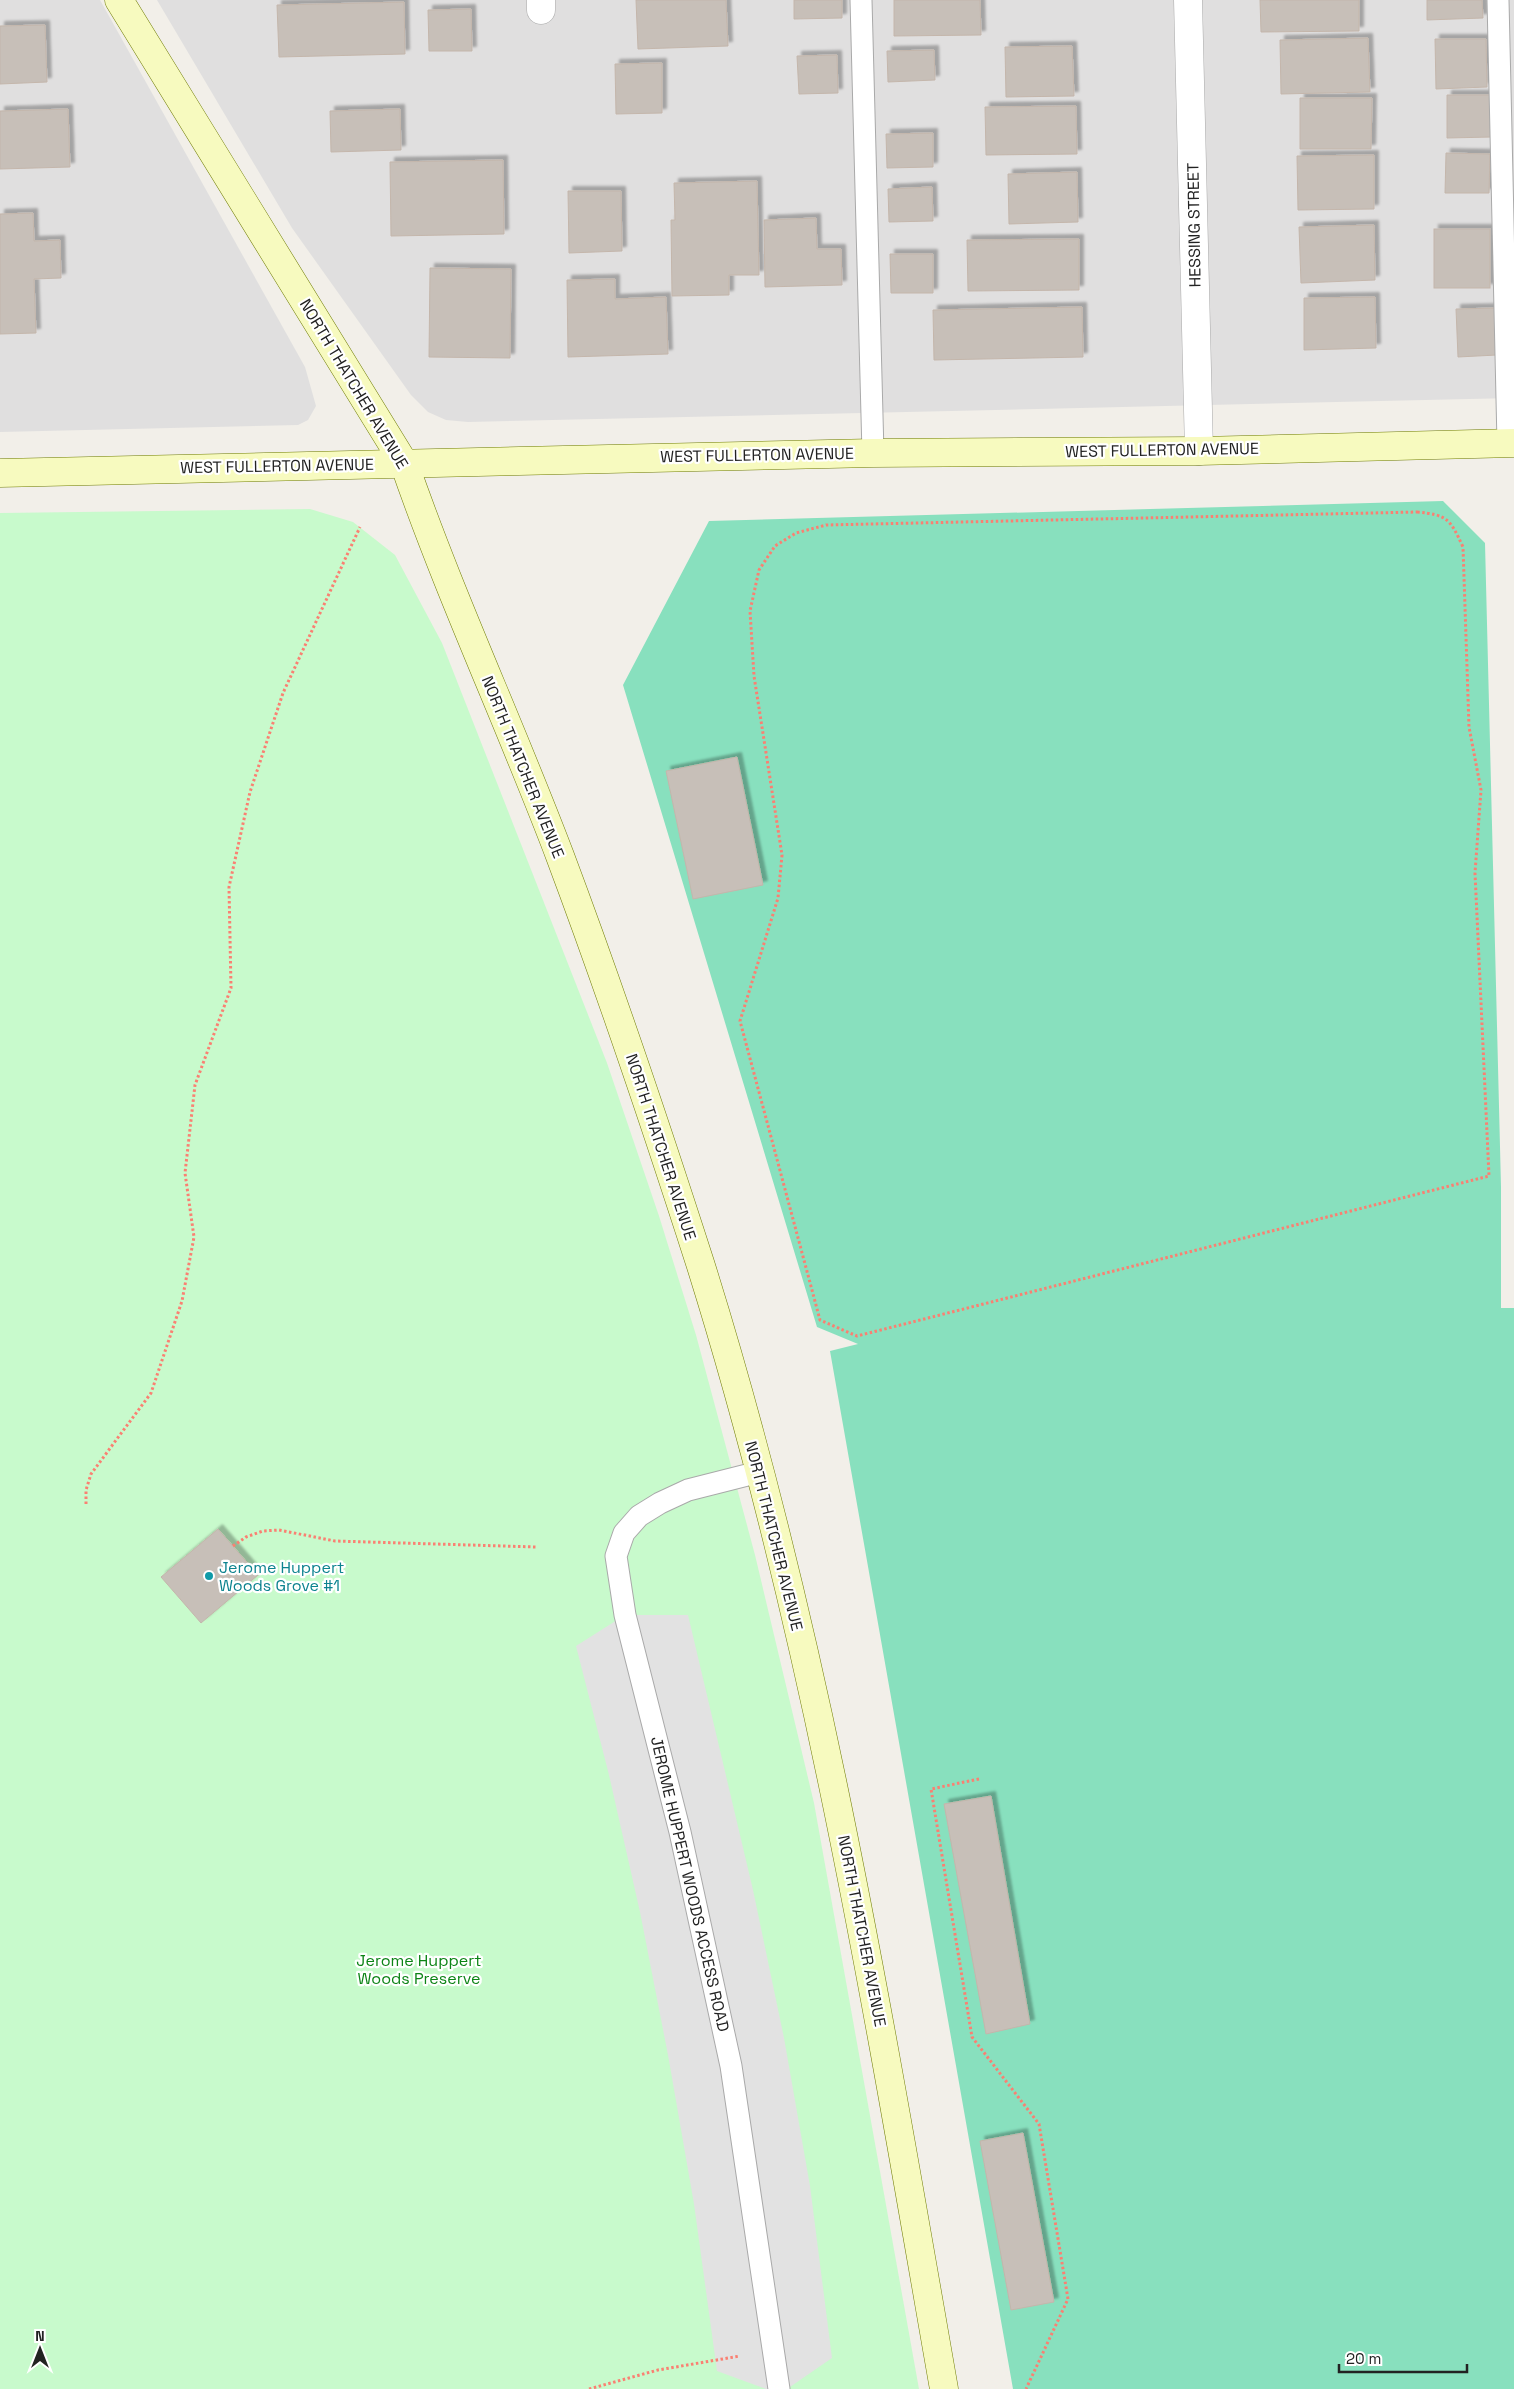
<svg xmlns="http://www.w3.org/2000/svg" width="1514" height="2389" font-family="'Space Grotesk',sans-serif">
<defs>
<filter id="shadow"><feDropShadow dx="4.5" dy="-4.5" stdDeviation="1" flood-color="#0004"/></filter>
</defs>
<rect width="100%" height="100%" fill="#f2efe9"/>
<g fill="#e0dfdf">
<polygon points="0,0 100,0 305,367 316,406 308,420 298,425 0,432"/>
<polygon points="157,0 1514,0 1514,398 468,422 446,420 428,412 411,395 292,228"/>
</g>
<polygon fill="#c8facc" points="310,509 353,522 395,555 442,643 607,1063 659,1216 696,1335 755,1555 814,1803 919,2389 0,2389 0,513"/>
<polygon fill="#88e0be" points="1443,501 1485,543 1501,1187 1501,1308 1514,1308 1514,2389 1013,2389 830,1351 858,1344 817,1327 623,685 709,521"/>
<polygon fill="#e2e2e2" points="625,1615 688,1615 753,1890 784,2038 810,2186 832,2358 787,2389 766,2389 717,2371 694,2204 668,2055 640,1912 609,1775 576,1646"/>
<g fill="#c7bfb8" stroke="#c4b6ab" filter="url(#shadow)">
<polygon points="636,0 726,0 728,46 638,49"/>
<polygon points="794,0 842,0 842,18 794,19"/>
<polygon points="894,0 980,0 981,35 894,36"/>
<polygon points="1260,0 1359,0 1359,31 1261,32"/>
<polygon points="1427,0 1482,0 1483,18 1427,20"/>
<polygon points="404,2 405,54 279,57 277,5"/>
<polygon points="471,9 472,51 429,51 428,10"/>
<polygon points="45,25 47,82 0,84 0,26"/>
<polygon points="1368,38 1370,92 1281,94 1280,40"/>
<polygon points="1435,39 1486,39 1487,87 1436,89"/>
<polygon points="1072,46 1074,96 1006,97 1005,47"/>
<polygon points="934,50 935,80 888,82 887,51"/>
<polygon points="837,55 838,93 799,94 797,56"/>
<polygon points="662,63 662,113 616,114 615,64"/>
<polygon points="1447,95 1492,95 1492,137 1447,138"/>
<polygon points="1300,98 1372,98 1371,149 1300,149"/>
<polygon points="1076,106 1077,154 986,155 985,107"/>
<polygon points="68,109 70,167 0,169 0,111"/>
<polygon points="400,109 401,150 331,152 330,111"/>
<polygon points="933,133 933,167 887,168 886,134"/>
<polygon points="1446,153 1490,154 1489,193 1445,193"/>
<polygon points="1374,155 1374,209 1298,210 1297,156"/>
<polygon points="503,160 504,234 391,236 390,162"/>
<polygon points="1077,172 1078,222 1009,224 1008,174"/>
<polygon points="757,181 759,275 729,275 729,295 672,296 671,220 675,220 674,183"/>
<polygon points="932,187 933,221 889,222 888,189"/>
<polygon points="568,191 621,191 622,251 569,253"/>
<polygon points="33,213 34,241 60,240 61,278 34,279 36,333 0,334 0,214"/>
<polygon points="816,218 817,249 841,249 842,285 765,287 764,220"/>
<polygon points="1374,225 1375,280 1301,283 1299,227"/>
<rect x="1434" y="229" width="56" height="59"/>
<polygon points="1079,239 1079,290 968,291 967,240"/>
<polygon points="890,254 933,254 933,293 891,293"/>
<polygon points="430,268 511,269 510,358 429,357"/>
<polygon points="615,279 615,299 666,297 668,354 568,357 567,280"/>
<polygon points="1375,297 1376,348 1304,350 1304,298"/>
<polygon points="1082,307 1083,357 934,360 933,310"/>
<polygon points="1496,308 1497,355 1458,357 1456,309"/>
<polygon points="737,757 763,885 693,899 666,771"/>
<polygon points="218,1529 258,1575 201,1623 161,1577"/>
<polygon points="991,1796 1030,2024 986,2034 944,1804"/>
<polygon points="1023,2133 1054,2302 1011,2310 980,2141"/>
</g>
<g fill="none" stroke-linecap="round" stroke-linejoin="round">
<g stroke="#a9a9a9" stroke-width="23">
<g id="lane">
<polyline points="861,0 873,453"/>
<polyline points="1498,0 1508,443"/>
<polyline points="759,1472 688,1490 660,1503 639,1516 624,1533 616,1556 625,1615 680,1832 731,2066 779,2389"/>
</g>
</g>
<g stroke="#a9a9a9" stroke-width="29">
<g id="street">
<polyline points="541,0 541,10"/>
<polyline points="1188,0 1199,451"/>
</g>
</g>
<g stroke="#707d05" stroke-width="29">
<g id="secondary">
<path d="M119,0l285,463c46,133 106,261 156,393 51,136 97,273 141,410 115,367 177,746 243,1123"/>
<polyline points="0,473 873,453 1199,451 1514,443"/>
</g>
</g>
<g stroke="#fa8072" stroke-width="3" stroke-dasharray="2.5 2.5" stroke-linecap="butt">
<path d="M1417,512c31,3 33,7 46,35l6,180 12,63 -6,83 14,303 -632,160 -37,-16 -80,-299 38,-123 4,-43 -28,-179 -4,-65 9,-41 16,-24 21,-13 30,-8z"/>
<polyline points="86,1504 86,1490 91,1474 151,1393 182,1301 194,1237 185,1173 195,1085 231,988 229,887 250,792 283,693 360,527"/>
<polyline points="233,1546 246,1537 263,1531 279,1530 335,1541 536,1547"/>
<polyline points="979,1779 931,1789 972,2037 1039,2124 1068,2299 1026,2389"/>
<polyline points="589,2389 658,2370 740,2356"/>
</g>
<use href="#lane" stroke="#fff" stroke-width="21"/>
<use href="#street" stroke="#fff" stroke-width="28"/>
<use href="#secondary" stroke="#f7fabf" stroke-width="28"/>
</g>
<circle fill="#0f9aa8" stroke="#fff" stroke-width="2" cx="209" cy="1576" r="5"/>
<g text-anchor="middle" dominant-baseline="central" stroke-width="4.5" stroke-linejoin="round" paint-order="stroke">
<g font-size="16" fill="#222" stroke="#fff">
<text transform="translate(1194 225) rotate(-91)">HESSING STREET</text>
<text transform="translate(354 384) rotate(59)">NORTH THATCHER AVENUE</text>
<text transform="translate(1162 450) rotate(-1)">WEST FULLERTON AVENUE</text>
<text transform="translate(757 455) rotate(-1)">WEST FULLERTON AVENUE</text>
<text transform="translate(277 466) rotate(-1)">WEST FULLERTON AVENUE</text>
<text transform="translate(523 767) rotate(68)">NORTH THATCHER AVENUE</text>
<text transform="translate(661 1147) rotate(72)">NORTH THATCHER AVENUE</text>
<text transform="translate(774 1536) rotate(76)">NORTH THATCHER AVENUE</text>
<text transform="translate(690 1884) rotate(77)">JEROME HUPPERT WOODS ACCESS ROAD</text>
<text transform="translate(862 1931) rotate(79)">NORTH THATCHER AVENUE</text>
</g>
<g font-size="16" fill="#0d838f" stroke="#fff" text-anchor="start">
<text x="219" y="1567">Jerome Huppert<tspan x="219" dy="18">Woods Grove #1</tspan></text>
</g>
<g font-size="16" fill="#0c8416" stroke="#fff">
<text x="419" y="1960">Jerome Huppert<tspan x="419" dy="18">Woods Preserve</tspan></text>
</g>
</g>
<g transform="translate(40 2349)" stroke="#ffffff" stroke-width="4" paint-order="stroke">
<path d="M0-4L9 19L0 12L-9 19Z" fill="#222222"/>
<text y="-8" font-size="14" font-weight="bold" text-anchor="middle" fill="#222222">N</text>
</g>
<path d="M1339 2364v8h128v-8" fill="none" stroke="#222222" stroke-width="2.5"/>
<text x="1346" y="2364" font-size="15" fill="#222222" stroke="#ffffff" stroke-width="4" paint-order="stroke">20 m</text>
</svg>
